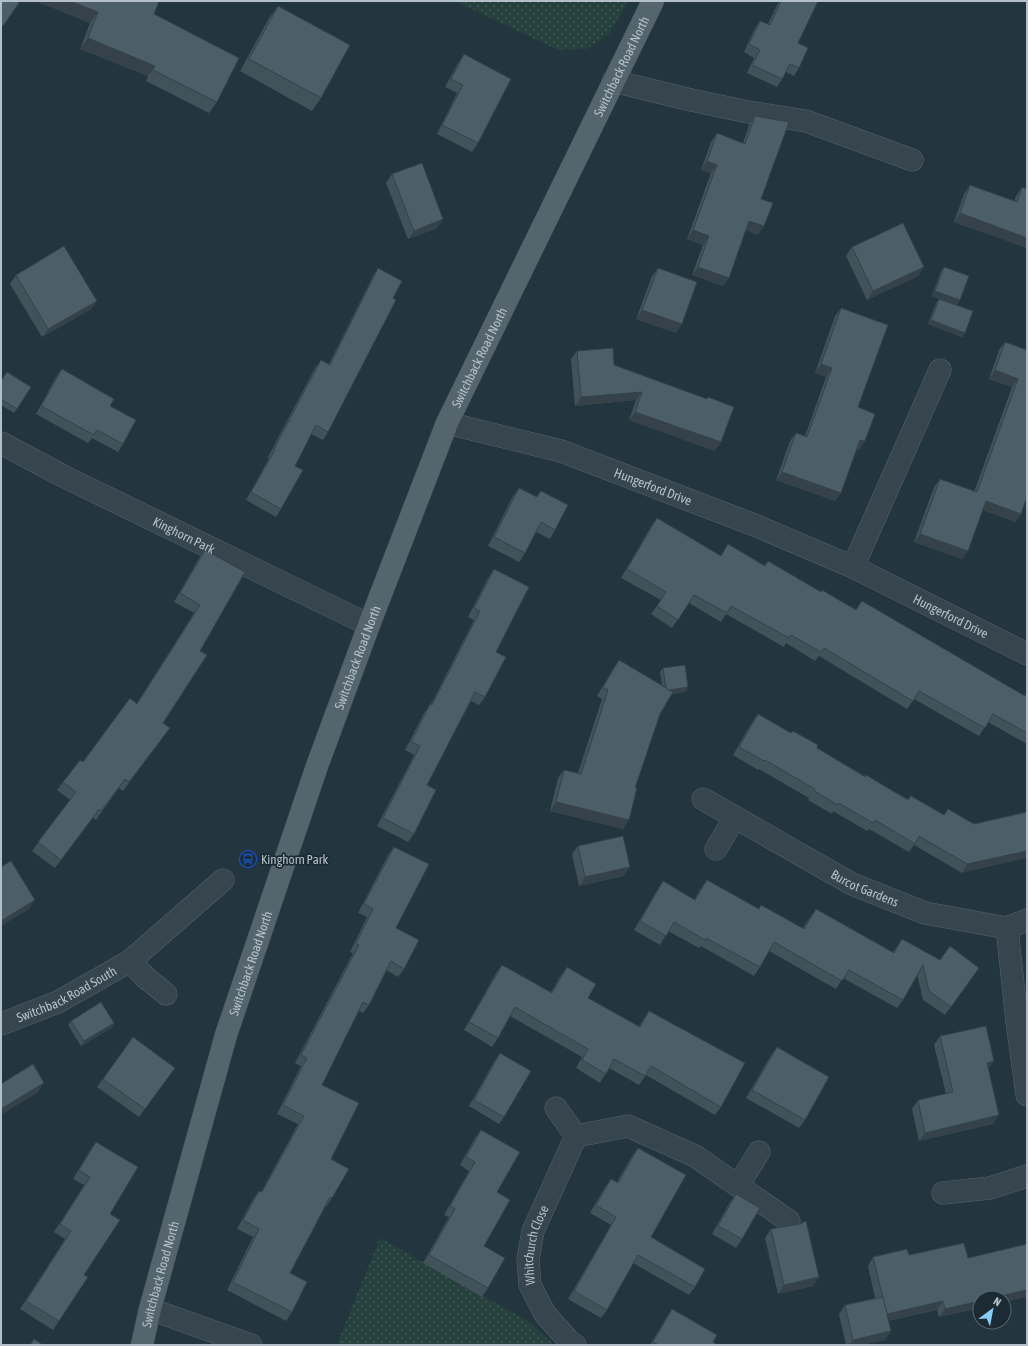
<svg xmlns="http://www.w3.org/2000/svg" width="1028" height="1346" font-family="'Asap Condensed',sans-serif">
<defs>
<pattern id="grass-dots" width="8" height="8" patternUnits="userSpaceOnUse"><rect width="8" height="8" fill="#26413d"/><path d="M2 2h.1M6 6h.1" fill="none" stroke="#435b58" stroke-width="1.8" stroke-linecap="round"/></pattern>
</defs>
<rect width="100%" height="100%" fill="#23353e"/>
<g fill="url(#grass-dots)">
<polygon points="455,1 628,1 609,34 587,49 558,50"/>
<polygon points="380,1238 528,1321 554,1345 337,1345"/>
</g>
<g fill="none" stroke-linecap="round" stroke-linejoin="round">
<g stroke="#55636c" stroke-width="23">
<g id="minor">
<polyline points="613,81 691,100 748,112 806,121 912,160"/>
<path id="s1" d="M447,423l114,28 196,75 96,41 174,87"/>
<path id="s2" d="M1,443l62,33 306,149"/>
<polyline points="853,567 940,370"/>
<path id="s3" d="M703,799l149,85 73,29 82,15 20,-8"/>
<polyline points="716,849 735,817"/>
<polyline points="1007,928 1017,1022 1027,1095"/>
<polyline points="166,994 146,978 130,961 223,880"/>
<path id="s4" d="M1,1024l57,-22 72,-41"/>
<polyline points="556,1108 576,1136"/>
<polyline points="738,1186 759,1152"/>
<polyline points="943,1193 990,1188 1027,1176"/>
<polyline points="150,1309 251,1345"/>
<path id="s5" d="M575,1345l-6,-4 -24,-27 -15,-29 -2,-25 5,-29 43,-95 52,-10 67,30 94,65"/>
</g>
</g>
<g stroke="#43525a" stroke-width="23">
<g id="major">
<path id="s6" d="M142,1345l8,-36 76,-274 91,-269 52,-141 78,-202 206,-422"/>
</g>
</g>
<use href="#minor" stroke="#37464e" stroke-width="22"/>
<use href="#major" stroke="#55656e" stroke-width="22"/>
</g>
<g fill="#41525a">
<polygon points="36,1 154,14 217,102 209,113 146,81 148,76 80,49 90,23"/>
<polygon points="779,1 818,1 798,43 799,68 794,76 786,72 782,79 777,87 747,73 754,58 744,52 755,28 760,21 768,24"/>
<polygon points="278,6 321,98 312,111 240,71 269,18"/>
<polygon points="464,54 478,143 472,152 437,134 457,93 445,87 458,63"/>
<polygon points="755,116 761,199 758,235 746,230 723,286 692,275 703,245 687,239 711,173 701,170 711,142 717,133 743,143 749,125"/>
<polygon points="392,174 443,219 437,228 408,239 386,183"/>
<polygon points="970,185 1014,201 1016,196 1022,187 1027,248 954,222 964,194"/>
<polygon points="852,247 924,267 918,276 867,300 846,256"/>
<polygon points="944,267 960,300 957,305 932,296 941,271"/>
<polygon points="378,268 393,298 328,432 323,440 311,434 295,466 281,509 276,517 246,500 269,458 268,457 315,368 321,360 329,364 373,276"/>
<polygon points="658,268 682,324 676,333 636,319 652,276"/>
<polygon points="16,275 97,301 91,309 42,337 10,284"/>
<polygon points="939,299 965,333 962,337 928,324 936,303"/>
<polygon points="841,308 858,407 865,441 859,450 856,449 841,493 835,501 776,480 790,441 796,433 805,436 826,377 815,373 835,316"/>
<polygon points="1005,342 1027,350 1027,422 1021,514 1015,522 983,510 962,559 914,542 934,487 940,479 974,492 1012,387 989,379 999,350"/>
<polygon points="577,351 706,399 708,397 715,451 629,420 636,400 575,406 571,359"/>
<polygon points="62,369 123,444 118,452 92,438 88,443 36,414 56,377"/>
<polygon points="1,380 31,387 14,413 1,405"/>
<polygon points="519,488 536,497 541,491 555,530 550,539 536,532 525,553 519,562 488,546 513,496"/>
<polygon points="657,518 721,556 728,544 765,566 768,561 821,592 856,609 862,601 1024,696 1027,692 1027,744 988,722 979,736 914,699 907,709 819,656 815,661 786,643 784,647 726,614 721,622 689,603 672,628 651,614 661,600 621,578 651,526"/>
<polygon points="205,550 200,651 163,723 164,736 123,791 119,788 96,820 93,818 55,868 32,851 70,800 57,790 63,782 83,762 137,703 194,613 174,602 199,558"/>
<polygon points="494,569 496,652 485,697 479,705 471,701 427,785 414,834 408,842 377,826 414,755 405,750 424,713 431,704 474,620 468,617 488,578"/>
<polygon points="619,660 662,686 660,672 663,668 688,687 685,692 672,694 660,714 635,788 623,829 550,811 558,778 564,770 578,773 602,699 597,696 613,669"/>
<polygon points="758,714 865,776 908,799 911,796 944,815 948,809 974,824 1027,812 962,873 914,845 909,852 869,829 867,831 833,811 832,814 808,800 809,798 759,769 758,770 733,755 752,722"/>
<polygon points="578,846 624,876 579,886 572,854"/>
<polygon points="394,847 396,928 404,969 398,977 386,970 369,1005 363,1013 359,1011 322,1085 331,1159 332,1198 326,1207 326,1206 290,1273 292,1312 286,1321 227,1290 253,1237 237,1229 253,1199 259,1191 261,1192 298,1124 277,1114 301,1066 295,1063 353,953 350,952 367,917 358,913 388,855"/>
<polygon points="707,880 758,909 761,905 803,928 810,917 816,909 893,952 902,939 940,960 979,968 945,1015 923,1000 917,974 903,1000 897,1008 843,978 836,989 769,951 760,967 754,976 701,946 699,948 668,931 660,945 634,930 657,890 663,881 694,900 701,888"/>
<polygon points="502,965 551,992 561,975 567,967 588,998 639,1026 649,1011 721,1107 715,1115 646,1075 639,1085 609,1068 600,1083 576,1068 582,1057 510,1016 498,1038 492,1047 464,1030 496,973"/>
<polygon points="71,1021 114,1023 111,1028 81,1046 68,1025"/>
<polygon points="940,1036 989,1069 993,1124 919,1141 912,1109 918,1100 946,1094 934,1045"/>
<polygon points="133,1037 175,1068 139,1117 97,1087"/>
<polygon points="777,1047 805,1120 799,1128 746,1098 771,1055"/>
<polygon points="500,1053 504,1117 499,1124 469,1106 495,1060"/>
<polygon points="481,1130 497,1192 484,1246 488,1288 482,1297 423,1263 449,1217 444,1215 469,1171 460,1165 475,1138"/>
<polygon points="96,1142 110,1214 84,1275 59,1321 53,1330 20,1309 65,1239 54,1232 84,1185 73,1179 90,1150"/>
<polygon points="638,1148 651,1237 695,1287 689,1295 633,1263 607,1310 601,1318 568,1299 611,1225 590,1213 605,1187 611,1179 617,1182 632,1156"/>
<polygon points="736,1194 742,1239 736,1248 712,1234 730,1202"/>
<polygon points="771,1229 819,1277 813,1286 778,1294 765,1238"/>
<polygon points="909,1255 968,1258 980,1298 980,1308 939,1317 937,1310 888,1321 891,1331 885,1340 861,1345 846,1345 839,1314 845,1305 875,1298 868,1266 873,1257"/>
<polygon points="672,1309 713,1342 718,1345 650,1345 667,1316"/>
</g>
<g fill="#35424a">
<polygon points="36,1 70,1 98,12 90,23"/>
<polygon points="88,38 155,66 148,76 80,49"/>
<polygon points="707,161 717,165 711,173 701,170"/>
<polygon points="960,213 1027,238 1027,248 954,222"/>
<polygon points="443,219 437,228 408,239 414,231"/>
<polygon points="749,221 764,226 758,235 743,229"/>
<polygon points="693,230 709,236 703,245 687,239"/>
<polygon points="698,267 729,278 723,286 692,275"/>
<polygon points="924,267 918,276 867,300 873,291"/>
<polygon points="935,291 960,300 957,305 932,296"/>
<polygon points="97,301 91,309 42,337 48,329"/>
<polygon points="642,310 682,324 676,333 636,319"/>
<polygon points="931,320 965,333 962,337 928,324"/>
<polygon points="821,364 832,368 826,377 815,373"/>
<polygon points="995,370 1018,379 1012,387 989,379"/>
<polygon points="642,392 636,400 575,406 581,397"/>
<polygon points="635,412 721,442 715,451 629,420"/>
<polygon points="860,440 865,441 859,450 854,448"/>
<polygon points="782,472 841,493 835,501 776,480"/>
<polygon points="986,501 1021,514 1015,522 981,509"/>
<polygon points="920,534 968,551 962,559 914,542"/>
<polygon points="688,687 685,692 663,695 666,690"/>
<polygon points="556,802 629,820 623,829 550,811"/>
<polygon points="1027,851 1027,858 962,873 967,864"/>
<polygon points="630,867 624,876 579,886 585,877"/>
<polygon points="35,900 29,909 1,926 1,921"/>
<polygon points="114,1023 111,1028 81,1046 84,1041"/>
<polygon points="994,1061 988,1070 987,1063"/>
<polygon points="44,1083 37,1093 1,1115 1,1109"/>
<polygon points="999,1115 993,1124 919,1141 925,1133"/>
<polygon points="819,1277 813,1286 778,1294 784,1285"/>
<polygon points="1027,1290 1027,1297 1004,1302 1004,1298 992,1298"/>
<polygon points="943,1301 937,1310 881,1322 887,1314"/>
<polygon points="980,1301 980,1308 939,1317 945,1309"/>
<polygon points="891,1331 885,1340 861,1345 849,1345 853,1340"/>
</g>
<g fill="#4c5f69" stroke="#35424a">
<polygon points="1,1 17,1 19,3 3,26 1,24"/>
<polygon points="70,1 159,1 154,14 239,58 217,102 153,70 155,66 88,38 98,12"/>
<polygon points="781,1 818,1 798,43 808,48 799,68 790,64 782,79 752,65 760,50 749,44 760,21 770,25"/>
<polygon points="278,6 350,45 321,98 249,59"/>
<polygon points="464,54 511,79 478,143 442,125 463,85 451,79"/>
<polygon points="755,116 789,122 761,199 773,203 764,226 749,221 729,278 698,267 709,236 693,230 717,165 707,161 717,133 745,144"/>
<polygon points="422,163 443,219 414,231 392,174"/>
<polygon points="970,185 1017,202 1022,187 1027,189 1027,238 960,213"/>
<polygon points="903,223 924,267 873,291 852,247"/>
<polygon points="64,246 97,301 48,329 16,275"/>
<polygon points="944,267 969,276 960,300 935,291"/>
<polygon points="378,268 402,281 393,298 396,300 328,432 316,425 295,466 303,470 281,509 251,492 275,450 274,449 321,360 330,365"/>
<polygon points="658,268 697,282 682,324 642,310"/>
<polygon points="939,299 973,311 965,333 931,320"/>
<polygon points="841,308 888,325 858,407 875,414 865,441 860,440 841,493 782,472 796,433 807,437 832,368 821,364"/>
<polygon points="1005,342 1027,350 1027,497 1021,514 986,501 968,551 920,534 940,479 977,492 1018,379 995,370"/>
<polygon points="613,348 614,365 707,399 708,397 734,407 721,442 635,412 642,392 581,397 577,351"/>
<polygon points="62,369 114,399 110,406 136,420 123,444 97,430 94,435 41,406"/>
<polygon points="7,372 31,387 17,409 1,399 1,381"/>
<polygon points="519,488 537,497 541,491 568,505 555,530 541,522 525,553 494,537"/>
<polygon points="657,518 721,556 728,544 765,566 768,561 821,592 822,590 856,610 862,601 1025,696 1027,692 1027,733 993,714 985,728 919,691 913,701 824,648 821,652 791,635 789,638 731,606 727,613 694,595 678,620 657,606 666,592 627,569"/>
<polygon points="205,550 245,572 200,651 207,655 163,723 170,728 129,782 125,779 101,811 99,809 61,860 38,842 76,792 63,782 80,760 83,762 130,698 137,704 200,605 180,593"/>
<polygon points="494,569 529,587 496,652 506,657 485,697 475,692 427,785 436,790 414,834 383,818 420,746 411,742 430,704 432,705 480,611 474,608"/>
<polygon points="619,660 673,692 660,714 635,788 637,788 629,820 556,802 564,770 581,774 608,690 603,687"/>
<polygon points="685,665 688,687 669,690 666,688 663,668"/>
<polygon points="758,714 791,733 793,731 818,745 817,748 865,777 866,775 908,800 911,796 944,815 948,809 974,824 1027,812 1027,851 967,864 919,836 915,844 875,820 873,823 839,803 838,805 814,791 815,789 765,760 764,761 739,747"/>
<polygon points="623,836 630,867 585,877 578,846"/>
<polygon points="394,847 429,864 396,928 419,940 404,969 391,961 369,1005 363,1002 322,1085 359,1103 331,1159 349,1169 332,1198 330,1197 290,1273 307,1282 292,1312 233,1282 259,1229 243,1220 259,1191 262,1192 304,1116 283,1105 307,1058 301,1055 359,945 356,943 373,909 364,904"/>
<polygon points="11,861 35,900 1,921 1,867"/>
<polygon points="707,880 759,909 761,905 804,929 816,909 894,953 902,939 940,960 950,946 979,968 951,1007 929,991 923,965 903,1000 849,970 842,981 774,942 760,967 706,938 705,940 674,922 666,936 640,921 663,881 695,900"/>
<polygon points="502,965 552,993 567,967 596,984 588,998 640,1027 649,1011 745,1063 721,1107 651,1066 645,1076 614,1059 606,1074 582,1060 588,1049 515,1007 498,1038 469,1022"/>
<polygon points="101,1002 114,1023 84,1041 71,1021"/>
<polygon points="986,1026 994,1061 987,1063 999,1115 925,1133 918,1100 953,1092 940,1036"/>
<polygon points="133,1037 175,1068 145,1109 103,1079"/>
<polygon points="777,1047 829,1077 805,1120 752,1090"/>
<polygon points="500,1053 531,1071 504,1117 474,1100"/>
<polygon points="33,1064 44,1083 1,1109 1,1084"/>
<polygon points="481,1130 520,1152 497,1192 510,1200 484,1246 505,1258 488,1288 429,1255 455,1209 450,1206 475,1162 466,1157"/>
<polygon points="96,1142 138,1167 110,1214 120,1220 84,1275 88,1277 59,1321 26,1301 71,1231 60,1224 90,1177 79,1170"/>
<polygon points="638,1148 686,1175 651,1237 705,1269 695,1287 638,1255 607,1310 574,1291 616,1217 596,1205 611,1179 618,1183"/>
<polygon points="736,1194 760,1208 742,1239 718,1226"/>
<polygon points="806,1221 819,1277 784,1285 771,1229 800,1224"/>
<polygon points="964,1243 968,1258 1027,1244 1027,1290 992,1298 980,1298 980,1301 945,1309 943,1301 887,1314 873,1257 907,1249 909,1255"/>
<polygon points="883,1297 891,1331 853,1340 845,1305"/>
<polygon points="672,1309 717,1335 713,1342 718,1345 658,1345 653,1342"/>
<polygon points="34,1339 43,1345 30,1345"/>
</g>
<defs>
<g id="bus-ring" transform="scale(0.9)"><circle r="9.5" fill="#1c2b33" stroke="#1a4fb4" stroke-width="1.5"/><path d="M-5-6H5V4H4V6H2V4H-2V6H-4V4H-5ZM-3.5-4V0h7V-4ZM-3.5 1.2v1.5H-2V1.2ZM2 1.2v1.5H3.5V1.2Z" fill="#1a4fb4"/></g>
</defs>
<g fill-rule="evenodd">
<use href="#bus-ring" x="248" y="859"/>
</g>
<g text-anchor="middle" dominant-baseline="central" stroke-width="3.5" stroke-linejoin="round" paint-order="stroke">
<g font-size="13" fill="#b3c0c9" stroke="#1c2b33">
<text stroke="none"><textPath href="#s6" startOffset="1369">Switchback Road North</textPath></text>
<text stroke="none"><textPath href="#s6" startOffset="1045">Switchback Road North</textPath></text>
<text stroke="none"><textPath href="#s1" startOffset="216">Hungerford Drive</textPath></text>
<text stroke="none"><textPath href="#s2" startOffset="205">Kinghorn Park</textPath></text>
<text stroke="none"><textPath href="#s1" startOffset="541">Hungerford Drive</textPath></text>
<text stroke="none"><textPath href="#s6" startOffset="721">Switchback Road North</textPath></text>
<text stroke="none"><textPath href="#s3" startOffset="185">Burcot Gardens</textPath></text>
<text stroke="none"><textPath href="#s6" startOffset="397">Switchback Road North</textPath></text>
<text stroke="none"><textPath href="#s4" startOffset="72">Switchback Road South</textPath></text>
<text stroke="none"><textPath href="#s5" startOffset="117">Whitchurch Close</textPath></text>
<text stroke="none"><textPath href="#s6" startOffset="73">Switchback Road North</textPath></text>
</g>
<g font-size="13" fill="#b3c0c9" stroke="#1c2b33" text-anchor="start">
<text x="261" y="859">Kinghorn Park</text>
</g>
</g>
<rect width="1028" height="1346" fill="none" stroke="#b3c0c9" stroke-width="4"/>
<g transform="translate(992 1310) rotate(32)"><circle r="19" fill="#1c2b33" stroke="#58676f"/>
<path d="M0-3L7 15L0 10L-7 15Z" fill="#87cdfa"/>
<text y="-6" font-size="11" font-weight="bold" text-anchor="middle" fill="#b3c0c9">N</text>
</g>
</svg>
